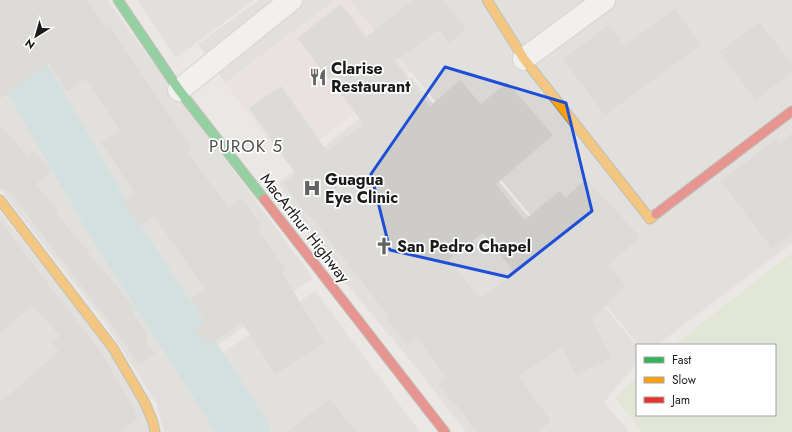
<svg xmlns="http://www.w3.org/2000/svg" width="792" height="432" font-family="Jost,sans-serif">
<rect width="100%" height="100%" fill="#eae7e4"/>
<g fill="#d9d7d5">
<polygon points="0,0 107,0 313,278 203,356 106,201 23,50"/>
<polygon points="137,0 254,0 176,58"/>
<polygon points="259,0 335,0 225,83 198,44"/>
<polygon points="349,0 792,0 792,243 657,345 639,345 411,72"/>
<polygon points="0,49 228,432 164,432 157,404 105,322 0,189"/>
<polygon points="411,77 637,346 637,363 604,402 629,432 466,432 415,366 325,258 279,183"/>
<polygon points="0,212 122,365 152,432 0,432"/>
<polygon points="315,291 420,432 259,432 212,360"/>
</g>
<polygon fill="#ebdbdb" points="335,0 349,0 411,72 287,163 225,83"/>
<polygon fill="#d8e4c5" points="792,253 792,432 642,432 615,397 637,377 637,415 775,415 775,345 674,345"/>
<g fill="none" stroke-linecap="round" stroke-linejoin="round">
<polyline stroke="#bad6da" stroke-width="49" points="0,31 115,230 245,432"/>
</g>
<g fill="#ceccc9" fill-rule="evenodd">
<polygon points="0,0 87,0 105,26 109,24 128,54 192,148 187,152 229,208 242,198 261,225 257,228 286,270 282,273 325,343 275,374 242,322 207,347 195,329 205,322 190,300 205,289 154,216 140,226 123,203 135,194 101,142 120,130 86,79 67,91 49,63 0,99"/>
<path d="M413,0h30l23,28 -17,15 -10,-13 -44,31 35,45 30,-26 21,24 26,-22 46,53 -57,49 28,36 36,-29 5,7 21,-19 54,58 -32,29 18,20 -34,33 19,39 -35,17 -14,-28 -43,29 32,46 -15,10h-60l-19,-27 -2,1 -16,-22 7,-6 -29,-41 -10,8 -20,-26 2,-2 -79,-102 -2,1 -24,-33 12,-9 -47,-66 32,-22 46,65 36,-26 -1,-1 1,-1 -66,-85 44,-34 25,33zM483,233l32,40 -35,25 -32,-38z"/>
<polygon points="675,9 701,45 605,115 563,59 609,25 624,46"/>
<polygon points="759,22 792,64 792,72 756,100 719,52"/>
<polygon points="0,125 28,157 34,151 52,170 36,184 58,210 55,212 90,254 89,255 117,286 136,311 133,314 149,336 145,339 155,354 138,365 123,340 10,192 5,189 0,188"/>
<polygon points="792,133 792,234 772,249 721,181 777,138 780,143"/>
<polygon points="0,221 103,355 134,409 138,419 120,432 0,432 0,403 59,351 52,343 60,336 32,305 0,334"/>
<polygon points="330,399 356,432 287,432"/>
</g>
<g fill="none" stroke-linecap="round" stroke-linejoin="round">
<g stroke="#c1bfbe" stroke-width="24">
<g id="street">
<polyline points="524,59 604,0"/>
<polyline points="179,90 291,0"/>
</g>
</g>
<g stroke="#91907e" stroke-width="11">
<polyline id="fast" points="118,0 179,90 264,199"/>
</g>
<g stroke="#91907e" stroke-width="11">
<g id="slow">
<polyline points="487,0 524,59 650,219 656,214"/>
<polyline points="0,200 113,348 145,403 153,422 155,432"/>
</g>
</g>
<g stroke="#91907e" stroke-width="11">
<g id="jam">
<polyline points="264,199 445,432"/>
<polyline points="656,214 792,111"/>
</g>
</g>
<use href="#street" stroke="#fcfbfb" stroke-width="22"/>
<use href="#fast" stroke="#30b455" stroke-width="9"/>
<use href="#slow" stroke="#ff9f0a" stroke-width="9"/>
<use href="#jam" stroke="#e5322d" stroke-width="9"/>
</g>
<path d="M0 0H792V432H0ZM445,67l121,36 26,108 -84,66 -118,-27 -19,-76z" fill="#eae7e4" fill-opacity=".55" fill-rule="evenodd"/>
<path fill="none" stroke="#1d4ed8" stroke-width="3" stroke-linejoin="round" d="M445,67l121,36 26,108 -84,66 -118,-27 -19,-76z"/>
<defs>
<g id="restaurant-bare" transform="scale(1.38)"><path d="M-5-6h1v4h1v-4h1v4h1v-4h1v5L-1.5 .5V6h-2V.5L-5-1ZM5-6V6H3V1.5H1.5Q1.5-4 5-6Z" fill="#636261" stroke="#fff" stroke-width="2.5" paint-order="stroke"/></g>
<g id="hospital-bare" transform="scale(1.38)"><path d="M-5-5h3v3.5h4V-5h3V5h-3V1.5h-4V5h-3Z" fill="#636261" stroke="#fff" stroke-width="2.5" paint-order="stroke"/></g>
<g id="church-bare" transform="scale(1.38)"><path d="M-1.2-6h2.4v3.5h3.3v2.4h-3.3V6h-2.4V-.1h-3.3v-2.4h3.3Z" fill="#636261" stroke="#fff" stroke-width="2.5" paint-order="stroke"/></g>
</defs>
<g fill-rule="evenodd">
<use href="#restaurant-bare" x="318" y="77"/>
<use href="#hospital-bare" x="312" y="188"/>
<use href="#church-bare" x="384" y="246"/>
</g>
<g text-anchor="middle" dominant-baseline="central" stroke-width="3.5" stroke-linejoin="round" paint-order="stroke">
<g font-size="16" font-weight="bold" fill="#1b1b1b" stroke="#fff" text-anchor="start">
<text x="331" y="68">Clarise<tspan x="331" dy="18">Restaurant</tspan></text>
<text x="325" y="179">Guagua<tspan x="325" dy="18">Eye Clinic</tspan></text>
<text x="397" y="246">San Pedro Chapel</text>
</g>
<g font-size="16" fill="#1b1b1b" stroke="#fff">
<text transform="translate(305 228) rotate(52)">MacArthur Highway</text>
</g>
<g font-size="17" letter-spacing="1" fill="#4e4e4e" stroke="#fff">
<text x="246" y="146">PUROK 5</text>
</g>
</g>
<rect x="636" y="344" width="140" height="72" fill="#ffffff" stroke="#a4a4a4"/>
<rect x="644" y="357" width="20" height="6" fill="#30b455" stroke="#a4a4a4"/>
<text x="672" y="364" font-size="12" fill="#1b1b1b">Fast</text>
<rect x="644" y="377" width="20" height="6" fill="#ff9f0a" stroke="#a4a4a4"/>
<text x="672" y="384" font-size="12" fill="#1b1b1b">Slow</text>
<rect x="644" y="397" width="20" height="6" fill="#e5322d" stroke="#a4a4a4"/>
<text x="672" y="404" font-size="12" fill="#1b1b1b">Jam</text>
<g transform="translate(36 36) rotate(217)" stroke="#ffffff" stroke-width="3" paint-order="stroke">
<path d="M0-3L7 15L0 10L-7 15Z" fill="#1b1b1b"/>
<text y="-6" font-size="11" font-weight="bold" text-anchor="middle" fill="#1b1b1b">N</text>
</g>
</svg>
